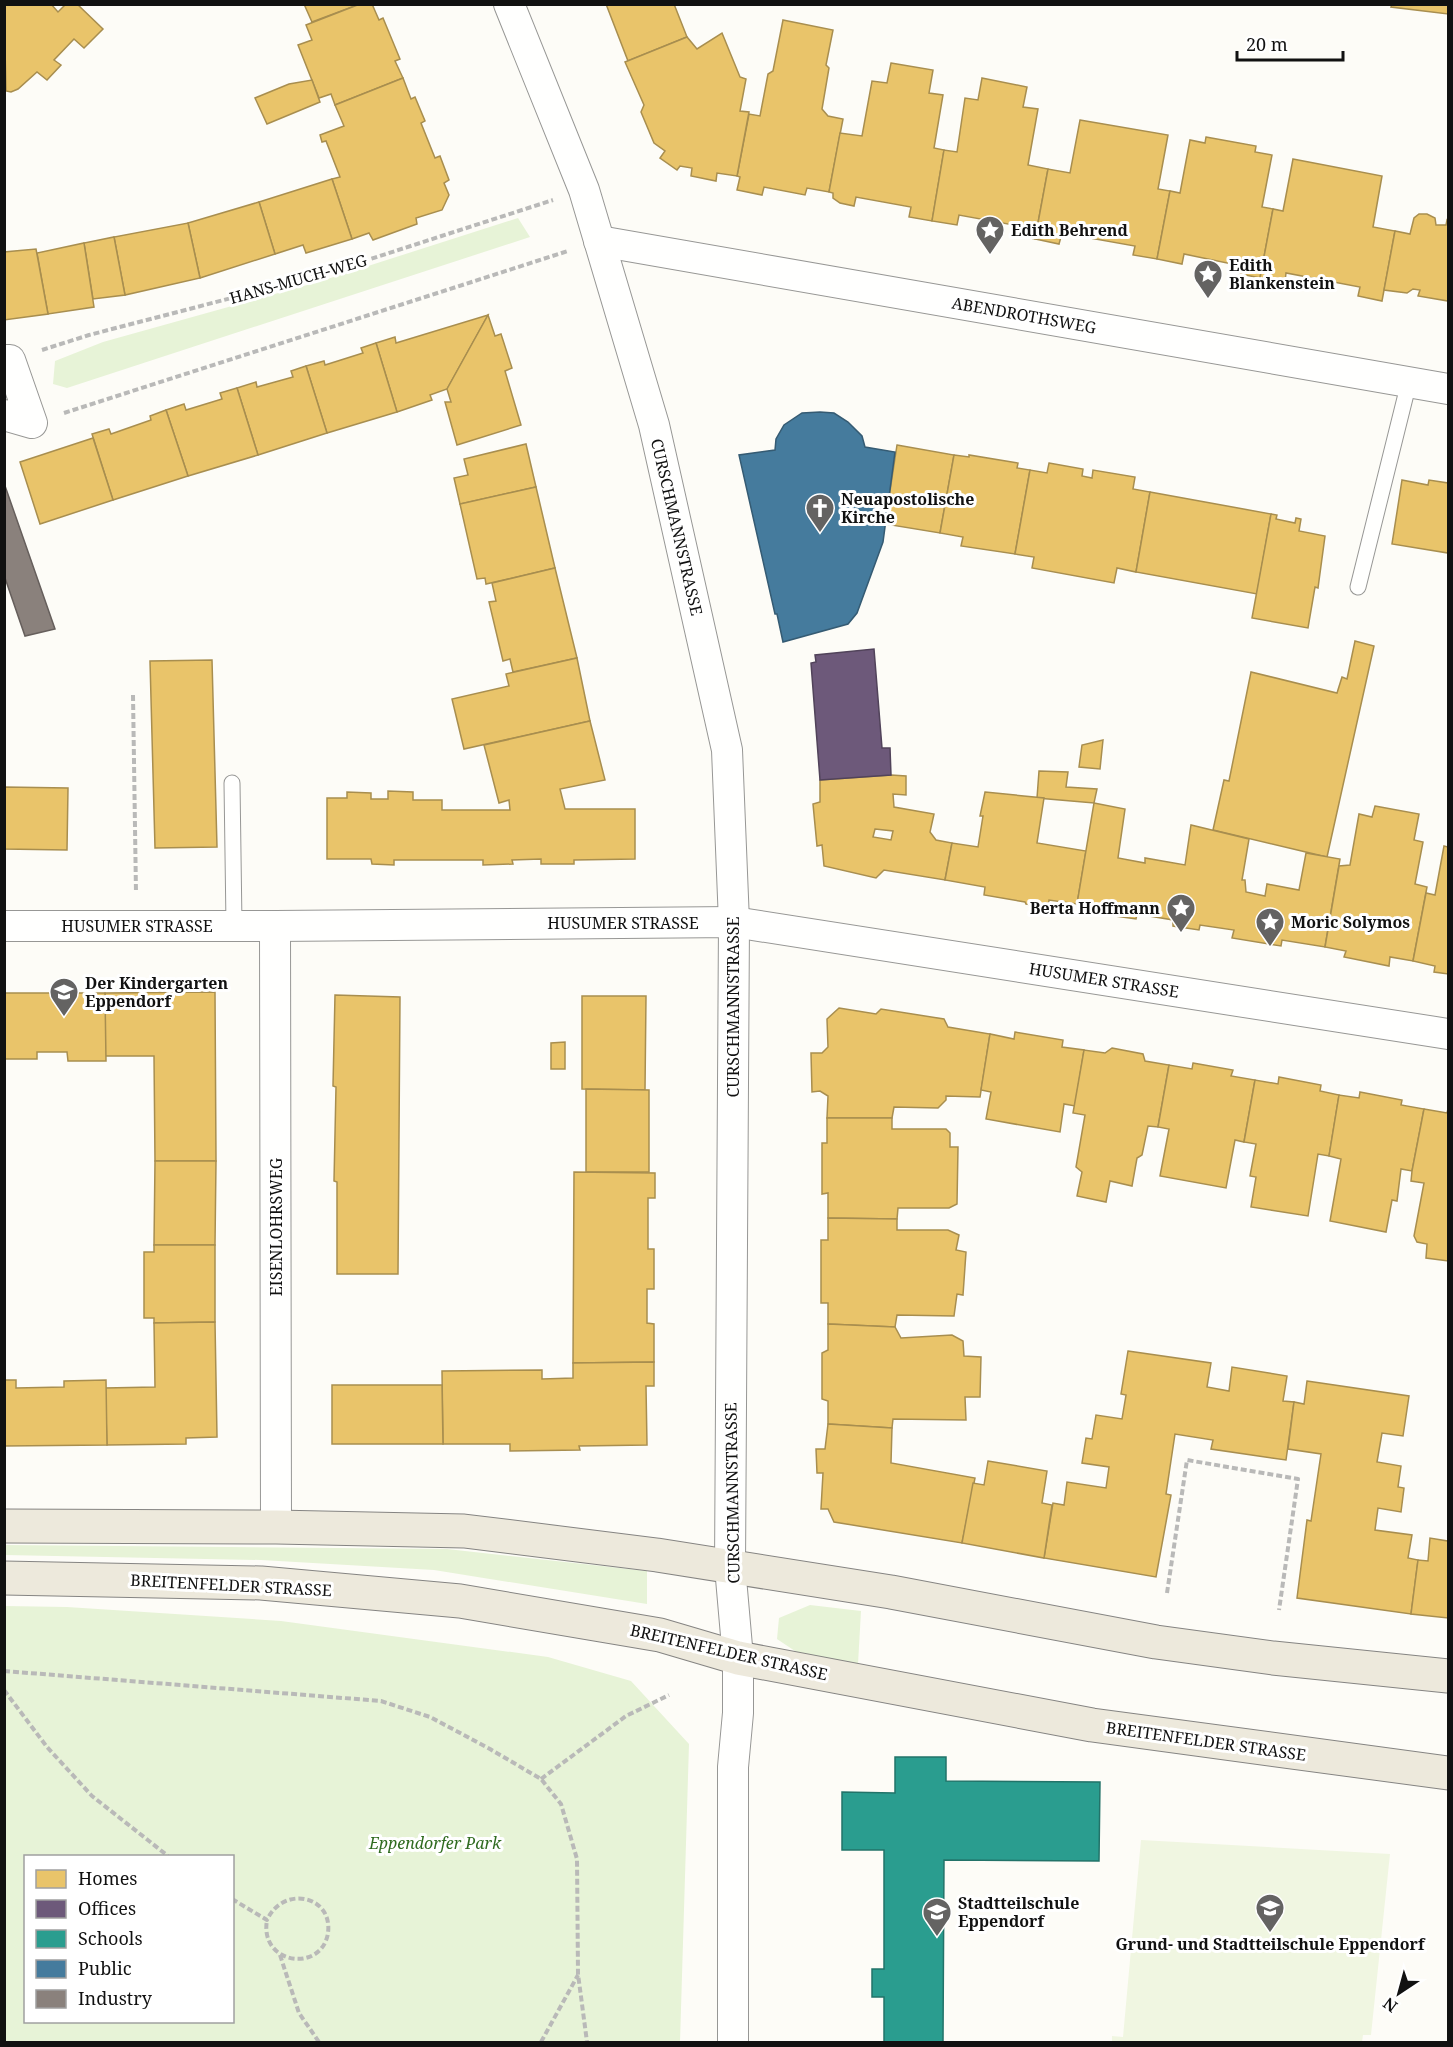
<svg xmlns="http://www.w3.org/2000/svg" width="1453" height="2047" font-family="'Noto Serif',serif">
<rect width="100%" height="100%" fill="#fdfcf7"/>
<g fill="#e7f3d7" fill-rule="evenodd">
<polygon points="518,218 530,237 67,388 53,384 55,361 103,342 318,282"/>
<polygon points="5,1545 447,1549 647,1571 647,1604 434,1570 261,1560 5,1555"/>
<polygon points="810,1605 861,1611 858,1664 798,1653 777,1639 779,1618"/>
<path d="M5,1606l62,1 214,14 267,36 83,24 58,63 -9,298h-675zM26,1856h206v166h-206z"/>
</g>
<polygon fill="#f0f6e1" points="1141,1840 1390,1854 1371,2035 1363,2035 1362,2042 1112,2042 1112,2036 1123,2037"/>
<g fill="#e9c46a" stroke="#a88e4f" stroke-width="1.5" fill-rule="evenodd">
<polygon points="4,4 51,4 58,12 66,4 77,4 103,29 84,48 74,39 54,60 61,65 47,80 37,72 18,89 11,92 6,91"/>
<polygon points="304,4 360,4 312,22"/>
<polygon points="360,4 372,4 379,20 383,18 400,59 395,61 403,78 335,105 331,94 319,98 298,45 312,40 306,25"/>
<polygon points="606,4 674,4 687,37 628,61"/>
<polygon points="1392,4 1448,4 1448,14 1391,7"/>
<polygon points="783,20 833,30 826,65 829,68 822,109 828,116 843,119 829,192 807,188 805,195 764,187 762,195 737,190 740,177 737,176 749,114 760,116 768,74 773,71"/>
<polygon points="722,33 740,77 746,79 740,111 749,112 737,176 717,173 716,181 691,176 692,168 680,166 677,170 660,158 665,151 654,143 641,112 644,105 625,62 687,37 697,49"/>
<polygon points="891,63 933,70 929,93 943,95 934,148 944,150 932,221 909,217 911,207 856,197 854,206 840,203 833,198 833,193 829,192 840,133 862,136 872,81 887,83"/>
<polygon points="403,78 411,99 415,97 425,121 421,123 435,158 440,156 449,180 444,183 449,195 442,210 416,218 417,224 373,240 369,233 352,239 332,179 340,177 326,141 322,142 320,135 344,126 335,105"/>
<polygon points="982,78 1027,87 1023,107 1038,109 1028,165 1048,169 1035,239 1013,235 1014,225 959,215 957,225 932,221 944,150 957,152 965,98 978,100"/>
<polygon points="312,80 320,102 267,124 255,98 289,84"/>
<polygon points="1080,120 1168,135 1158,189 1170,191 1157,259 1133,255 1135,246 1062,233 1059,244 1035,239 1048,169 1070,173"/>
<polygon points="1206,137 1256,146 1255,152 1272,155 1262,207 1273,209 1260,278 1236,273 1237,265 1184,254 1182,264 1157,259 1170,191 1180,193 1190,140 1205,143"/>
<polygon points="1293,159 1382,176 1373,227 1395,231 1382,301 1358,296 1360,287 1286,273 1285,282 1260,278 1273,209 1283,211"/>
<polygon points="332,179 352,239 306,253 303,245 275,254 259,202"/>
<polygon points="259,202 275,254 200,278 188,223"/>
<polygon points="1419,214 1427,214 1435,218 1436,225 1446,225 1447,220 1448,221 1448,301 1418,296 1420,290 1413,289 1407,293 1384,290 1395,231 1410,234 1414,218"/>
<polygon points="188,223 200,278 125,295 114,237"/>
<polygon points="114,237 125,295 93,299 84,243"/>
<polygon points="84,243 94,307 48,314 37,253"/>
<polygon points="36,249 48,314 4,320 4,252"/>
<polygon points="488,315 447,389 430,395 432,400 397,412 376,343 395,337 396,343"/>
<polygon points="488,315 495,336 501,334 512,368 505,371 521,425 457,445 445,402 451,402 447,389"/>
<polygon points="376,343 397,412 327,433 306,366 324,361 325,365 363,353 361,348"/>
<polygon points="306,366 327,433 258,455 237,388 256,382 257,387 293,377 291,371"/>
<polygon points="237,388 258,455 188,476 166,410 184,404 186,410 222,399 220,393"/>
<polygon points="166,410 188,476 113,500 92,434 109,429 111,434 151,420 150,416"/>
<polygon points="93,438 113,500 40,524 20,462"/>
<polygon points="526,444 536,487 460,504 454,478 468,475 464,459"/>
<polygon points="897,445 954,455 940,533 885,524"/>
<polygon points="954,455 969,457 969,455 1018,463 1017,468 1030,470 1015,554 961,546 963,537 940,533"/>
<polygon points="1049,463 1083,469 1082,476 1092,478 1093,470 1135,477 1133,489 1150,492 1136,572 1117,568 1114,583 1032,568 1034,557 1015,554 1030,470 1047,473"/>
<polygon points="1402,480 1428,485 1429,480 1448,483 1448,553 1392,544"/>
<polygon points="536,487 555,568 486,584 485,578 477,579 460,504"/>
<polygon points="1150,492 1271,514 1257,594 1136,572"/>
<polygon points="1271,514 1277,515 1276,519 1295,523 1296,518 1301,519 1299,531 1325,536 1318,588 1315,587 1308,628 1252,618"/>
<polygon points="555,568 577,658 513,672 510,659 503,661 489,602 496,601 492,583"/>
<polygon points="1355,641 1374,646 1327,857 1213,830 1224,780 1229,781 1251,672 1337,693 1342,677 1347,679"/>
<polygon points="577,658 590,721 464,749 452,699 509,686 506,674"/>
<polygon points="212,660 217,847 155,848 150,661"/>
<polygon points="590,721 605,780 560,789 565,809 635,809 635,859 574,860 574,864 541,864 541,859 512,860 513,864 483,865 483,860 394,860 394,865 372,864 371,859 327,859 327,798 347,798 347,792 371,793 371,799 388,799 388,791 413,792 413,800 442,800 442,810 510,810 509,800 499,803 484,745"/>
<polygon points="1103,740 1100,769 1079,767 1082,745"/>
<polygon points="1039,771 1068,772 1066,787 1097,789 1094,803 1037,798"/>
<path d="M891,775l15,1v19l-13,-1 1,13 40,7 -4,18 6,8 16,3 -7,37 -61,-10 -8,8 -52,-12 -2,-21 -5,1 -4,-42 7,-2v-22zM875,829l18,2 -2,9 -18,-3z"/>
<polygon points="4,787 68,788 67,850 4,849"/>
<polygon points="985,792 1044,798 1037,843 1086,851 1077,904 1049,900 1048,907 1026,904 1025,902 984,895 985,887 945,880 952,843 978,847 983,816 980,816"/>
<polygon points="1094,803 1125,809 1118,858 1145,863 1145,858 1185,865 1191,825 1249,839 1242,880 1245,880 1246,892 1265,896 1267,884 1299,890 1306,853 1340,859 1325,947 1282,940 1281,946 1232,938 1234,930 1200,925 1199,930 1173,926 1173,920 1137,914 1136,919 1094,913 1095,907 1077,904"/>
<polygon points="1375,806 1419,814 1414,840 1423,842 1415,884 1427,887 1413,961 1390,957 1389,966 1344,957 1346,951 1325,947 1339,866 1350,865 1359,814 1372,817"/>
<polygon points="1444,846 1448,847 1448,974 1434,972 1435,966 1413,961 1426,893 1435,895"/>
<polygon points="215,992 216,1161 155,1161 154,1056 105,1056 105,993"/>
<polygon points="4,993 105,993 106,1061 68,1061 67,1052 37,1052 37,1059 4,1059"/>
<polygon points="335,995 400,997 398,1274 337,1274 337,1182 334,1181 336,1087 333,1086"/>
<polygon points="582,996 646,996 645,1090 582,1089"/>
<polygon points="839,1008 876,1014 881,1009 944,1019 948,1027 990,1034 980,1097 946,1096 946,1100 938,1108 894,1107 892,1118 827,1118 828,1096 820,1091 812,1092 811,1053 822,1053 828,1047 827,1019"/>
<polygon points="1015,1032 1063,1040 1062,1047 1084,1050 1075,1106 1064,1104 1060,1132 986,1119 991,1092 981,1090 990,1034 1014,1039"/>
<polygon points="565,1042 565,1069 551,1069 551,1043"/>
<polygon points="1112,1048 1143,1054 1145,1061 1169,1065 1158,1127 1148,1126 1142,1155 1137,1158 1132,1186 1110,1181 1106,1202 1077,1196 1082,1172 1076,1167 1085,1115 1073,1113 1084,1050 1105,1053"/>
<polygon points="1193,1063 1233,1070 1231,1076 1255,1080 1244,1142 1235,1140 1226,1188 1160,1176 1169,1129 1158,1127 1169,1065 1192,1069"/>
<polygon points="1279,1077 1321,1085 1320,1091 1339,1095 1329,1156 1318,1154 1308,1216 1251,1207 1256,1177 1250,1176 1256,1144 1244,1142 1255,1080 1278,1084"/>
<polygon points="586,1089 649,1090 649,1172 586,1172"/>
<polygon points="1360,1092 1402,1100 1401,1105 1424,1109 1412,1171 1401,1169 1397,1201 1392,1200 1386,1232 1330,1221 1341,1159 1329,1156 1339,1095 1359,1098"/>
<polygon points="1424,1109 1447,1113 1448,1109 1448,1261 1426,1258 1427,1244 1417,1242 1414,1236 1424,1183 1411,1181 1412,1171"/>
<polygon points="827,1118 892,1118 892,1129 946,1129 950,1133 950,1147 958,1147 957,1204 949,1208 898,1208 897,1219 828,1218 828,1193 822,1194 822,1143 827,1143"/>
<polygon points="155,1161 216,1161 215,1245 154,1245"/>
<polygon points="574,1172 655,1173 655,1198 648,1198 648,1249 654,1249 654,1289 647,1289 647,1323 654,1324 654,1362 573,1363"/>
<polygon points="828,1218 897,1219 897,1230 948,1230 959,1235 956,1250 966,1252 963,1295 957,1294 954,1316 897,1315 895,1327 828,1324 828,1303 821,1303 821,1240 828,1240"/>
<polygon points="154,1245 215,1245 215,1322 154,1323 154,1318 144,1318 144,1252 154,1252"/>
<polygon points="215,1322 217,1437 186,1438 186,1444 107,1445 105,1388 155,1387 154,1323"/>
<polygon points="828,1324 895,1327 901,1338 952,1335 963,1341 964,1356 981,1357 980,1397 965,1397 966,1420 893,1419 892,1428 828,1424 828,1401 822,1399 822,1353 828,1350"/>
<polygon points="1128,1351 1211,1363 1207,1387 1229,1391 1232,1367 1287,1376 1283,1401 1294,1402 1286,1460 1211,1449 1213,1440 1175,1434 1166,1494 1171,1495 1156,1577 1044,1558 1053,1503 1064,1505 1067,1482 1106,1488 1109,1467 1082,1463 1086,1438 1092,1439 1096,1415 1122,1419 1126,1395 1121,1394"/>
<polygon points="654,1362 654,1386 646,1386 647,1445 579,1446 580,1450 510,1451 510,1444 443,1444 442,1371 542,1370 542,1379 573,1378 573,1363"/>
<polygon points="4,1380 16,1380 16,1388 64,1387 64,1381 106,1380 107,1445 4,1446"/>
<polygon points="1307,1381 1409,1396 1403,1436 1382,1433 1377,1462 1401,1466 1398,1487 1404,1488 1401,1512 1378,1508 1375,1530 1412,1535 1408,1558 1418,1560 1411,1614 1297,1598 1307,1520 1311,1521 1321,1454 1288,1449 1294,1402 1304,1404"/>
<polygon points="332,1385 442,1385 443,1444 332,1444"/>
<polygon points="828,1424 892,1428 891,1463 975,1478 962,1543 834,1522 828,1509 821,1509 823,1473 817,1473 816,1449 825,1449"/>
<polygon points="988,1461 1047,1471 1042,1503 1052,1505 1044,1558 962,1543 973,1483 984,1485"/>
<polygon points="1448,1532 1448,1618 1411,1614 1418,1560 1428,1561 1430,1538 1448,1541"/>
</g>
<polygon fill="#6d597a" stroke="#51435a" stroke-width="1.5" points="874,649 882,748 890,748 891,775 820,780 811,663 816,662 815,655"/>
<polygon fill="#2a9d8f" stroke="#227369" stroke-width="1.5" points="895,1757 946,1757 946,1781 1100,1782 1099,1861 944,1860 943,2042 884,2042 884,1997 872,1997 872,1969 884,1969 884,1850 842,1850 842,1792 895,1793"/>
<polygon fill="#457b9d" stroke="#355b73" stroke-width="1.5" points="820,412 834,413 848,422 862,436 865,447 895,452 883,542 857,613 848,624 783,642 777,614 775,614 739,455 775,450 776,439 784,425 802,413"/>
<polygon fill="#8a817c" stroke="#665f5c" stroke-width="1.5" points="4,483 55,629 25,636 4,575"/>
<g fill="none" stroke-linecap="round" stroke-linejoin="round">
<g stroke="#979795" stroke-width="17">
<g id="service">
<polyline points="1358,587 1409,382"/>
<polyline points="232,783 234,925"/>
</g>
</g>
<g stroke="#979795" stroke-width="32">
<g id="minor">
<polyline points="509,4 584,190 654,425 727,750 734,922 730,1567 738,1658 738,1713 733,1767 733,2042"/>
<polyline points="599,241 1448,389"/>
<polyline points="4,360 10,360 32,423 4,415"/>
<polyline points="4,926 275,926 734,922 1448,1034"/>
<polyline points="275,926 276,1527"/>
</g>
</g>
<g stroke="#858482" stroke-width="35">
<g id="primary">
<polyline points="4,1526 276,1527 464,1531 657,1555 891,1592 1156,1642 1273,1658 1448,1676"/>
<polyline points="4,1578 261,1583 460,1601 660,1635 738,1658 1092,1725 1448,1773"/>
</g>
</g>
<g stroke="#b9b9b8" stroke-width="4" stroke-dasharray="6 3" stroke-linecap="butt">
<polyline points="42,350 89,335 324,274 553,200"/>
<polyline points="64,413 568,251"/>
<polyline points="133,695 136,893"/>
<polyline points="1167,1593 1187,1460 1298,1479 1279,1610"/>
<polyline points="4,1671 381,1701 430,1717 490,1749 541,1779 561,1804 577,1859 578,1974 587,2042"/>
<polyline points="4,1690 47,1747 92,1796 168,1856"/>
<polyline points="541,1779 626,1716 669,1695"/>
<path d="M232,1899l35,21c16,-35 66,-25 61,13 -6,40 -69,32 -61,-13"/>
<polyline points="280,1955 299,2013 319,2042"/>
<polyline points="541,2042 578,1975"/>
</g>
<use href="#service" stroke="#fffffe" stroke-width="15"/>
<use href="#minor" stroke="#fffffe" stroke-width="30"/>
<use href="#primary" stroke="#ede9dc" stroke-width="33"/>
</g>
<defs>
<g id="sight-pin" transform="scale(1.5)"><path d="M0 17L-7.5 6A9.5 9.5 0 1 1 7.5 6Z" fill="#646362" stroke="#fff"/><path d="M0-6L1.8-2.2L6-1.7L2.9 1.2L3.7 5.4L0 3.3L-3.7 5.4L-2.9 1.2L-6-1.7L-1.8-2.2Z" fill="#fff"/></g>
<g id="church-pin" transform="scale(1.5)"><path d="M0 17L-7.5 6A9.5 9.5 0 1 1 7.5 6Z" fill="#646362" stroke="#fff"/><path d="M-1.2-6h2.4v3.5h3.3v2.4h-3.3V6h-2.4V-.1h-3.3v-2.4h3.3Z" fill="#fff"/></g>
<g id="school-pin" transform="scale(1.5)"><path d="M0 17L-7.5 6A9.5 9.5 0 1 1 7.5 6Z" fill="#646362" stroke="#fff"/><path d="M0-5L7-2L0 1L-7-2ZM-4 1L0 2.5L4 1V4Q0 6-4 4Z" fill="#fff"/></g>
</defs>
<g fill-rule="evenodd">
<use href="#sight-pin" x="990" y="230"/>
<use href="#sight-pin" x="1208" y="274"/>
<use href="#church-pin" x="820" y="508"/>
<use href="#sight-pin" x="1181" y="908"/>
<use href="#sight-pin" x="1270" y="922"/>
<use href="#school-pin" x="64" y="992"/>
<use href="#school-pin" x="1270" y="1908"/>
<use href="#school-pin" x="937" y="1912"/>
</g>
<g text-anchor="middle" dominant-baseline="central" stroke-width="6" stroke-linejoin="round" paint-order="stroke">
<g font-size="16" font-weight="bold" fill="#111" stroke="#fff" text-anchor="start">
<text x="1011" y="230">Edith Behrend</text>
<text x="1229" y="265">Edith<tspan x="1229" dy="18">Blankenstein</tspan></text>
<text x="841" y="499">Neuapostolische<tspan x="841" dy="18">Kirche</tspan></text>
<text x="1160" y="908" text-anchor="end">Berta Hoffmann</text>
<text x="1291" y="922">Moric Solymos</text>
<text x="85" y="983">Der Kindergarten<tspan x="85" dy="18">Eppendorf</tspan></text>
<text x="958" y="1903">Stadtteilschule<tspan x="958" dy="18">Eppendorf</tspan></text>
<text x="1270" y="1944" text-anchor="middle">Grund- und Stadtteilschule Eppendorf</text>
</g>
<g font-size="16" fill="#111" stroke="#fff">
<text transform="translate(298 279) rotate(-16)">HANS-MUCH-WEG</text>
<text transform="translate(1024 315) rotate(10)">ABENDROTHSWEG</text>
<text transform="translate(677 527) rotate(77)">CURSCHMANNSTRASSE</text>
<text x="623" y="923">HUSUMER STRASSE</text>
<text x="137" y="926">HUSUMER STRASSE</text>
<text transform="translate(1104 980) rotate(9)">HUSUMER STRASSE</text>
<text transform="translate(733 1007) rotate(-90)">CURSCHMANNSTRASSE</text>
<text transform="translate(276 1227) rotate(-90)">EISENLOHRSWEG</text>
<text transform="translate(732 1493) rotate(-91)">CURSCHMANNSTRASSE</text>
<text transform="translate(231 1585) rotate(3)">BREITENFELDER STRASSE</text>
<text transform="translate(729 1652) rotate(13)">BREITENFELDER STRASSE</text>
<text transform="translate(1206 1741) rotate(8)">BREITENFELDER STRASSE</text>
</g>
<g font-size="16" font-style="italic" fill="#2f6b1f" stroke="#fff">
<text x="435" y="1843">Eppendorfer Park</text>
</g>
</g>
<rect width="1453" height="2047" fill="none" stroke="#111111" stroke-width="12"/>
<rect x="24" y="1855" width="210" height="168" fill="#ffffff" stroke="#a0a0a0" stroke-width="1.5"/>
<rect x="36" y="1870" width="30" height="18" fill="#e9c46a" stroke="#a0a0a0" stroke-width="1.5"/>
<text x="78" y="1885" font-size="18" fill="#111111">Homes</text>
<rect x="36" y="1900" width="30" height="18" fill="#6d597a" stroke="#a0a0a0" stroke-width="1.5"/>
<text x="78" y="1915" font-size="18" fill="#111111">Offices</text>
<rect x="36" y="1930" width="30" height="18" fill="#2a9d8f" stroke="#a0a0a0" stroke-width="1.5"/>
<text x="78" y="1945" font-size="18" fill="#111111">Schools</text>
<rect x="36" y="1960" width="30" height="18" fill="#457b9d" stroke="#a0a0a0" stroke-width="1.5"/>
<text x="78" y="1975" font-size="18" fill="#111111">Public</text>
<rect x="36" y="1990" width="30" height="18" fill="#8a817c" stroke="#a0a0a0" stroke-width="1.5"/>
<text x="78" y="2005" font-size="18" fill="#111111">Industry</text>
<g transform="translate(1399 1993) rotate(216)" stroke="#ffffff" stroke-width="4.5" paint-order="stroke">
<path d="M0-4.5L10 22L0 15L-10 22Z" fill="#111111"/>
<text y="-9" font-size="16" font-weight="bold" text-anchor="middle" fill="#111111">N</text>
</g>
<path d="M1237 51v9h106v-9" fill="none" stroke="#111111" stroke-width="3"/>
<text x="1246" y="51" font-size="18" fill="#111111" stroke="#ffffff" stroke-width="4.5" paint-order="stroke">20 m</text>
</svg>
